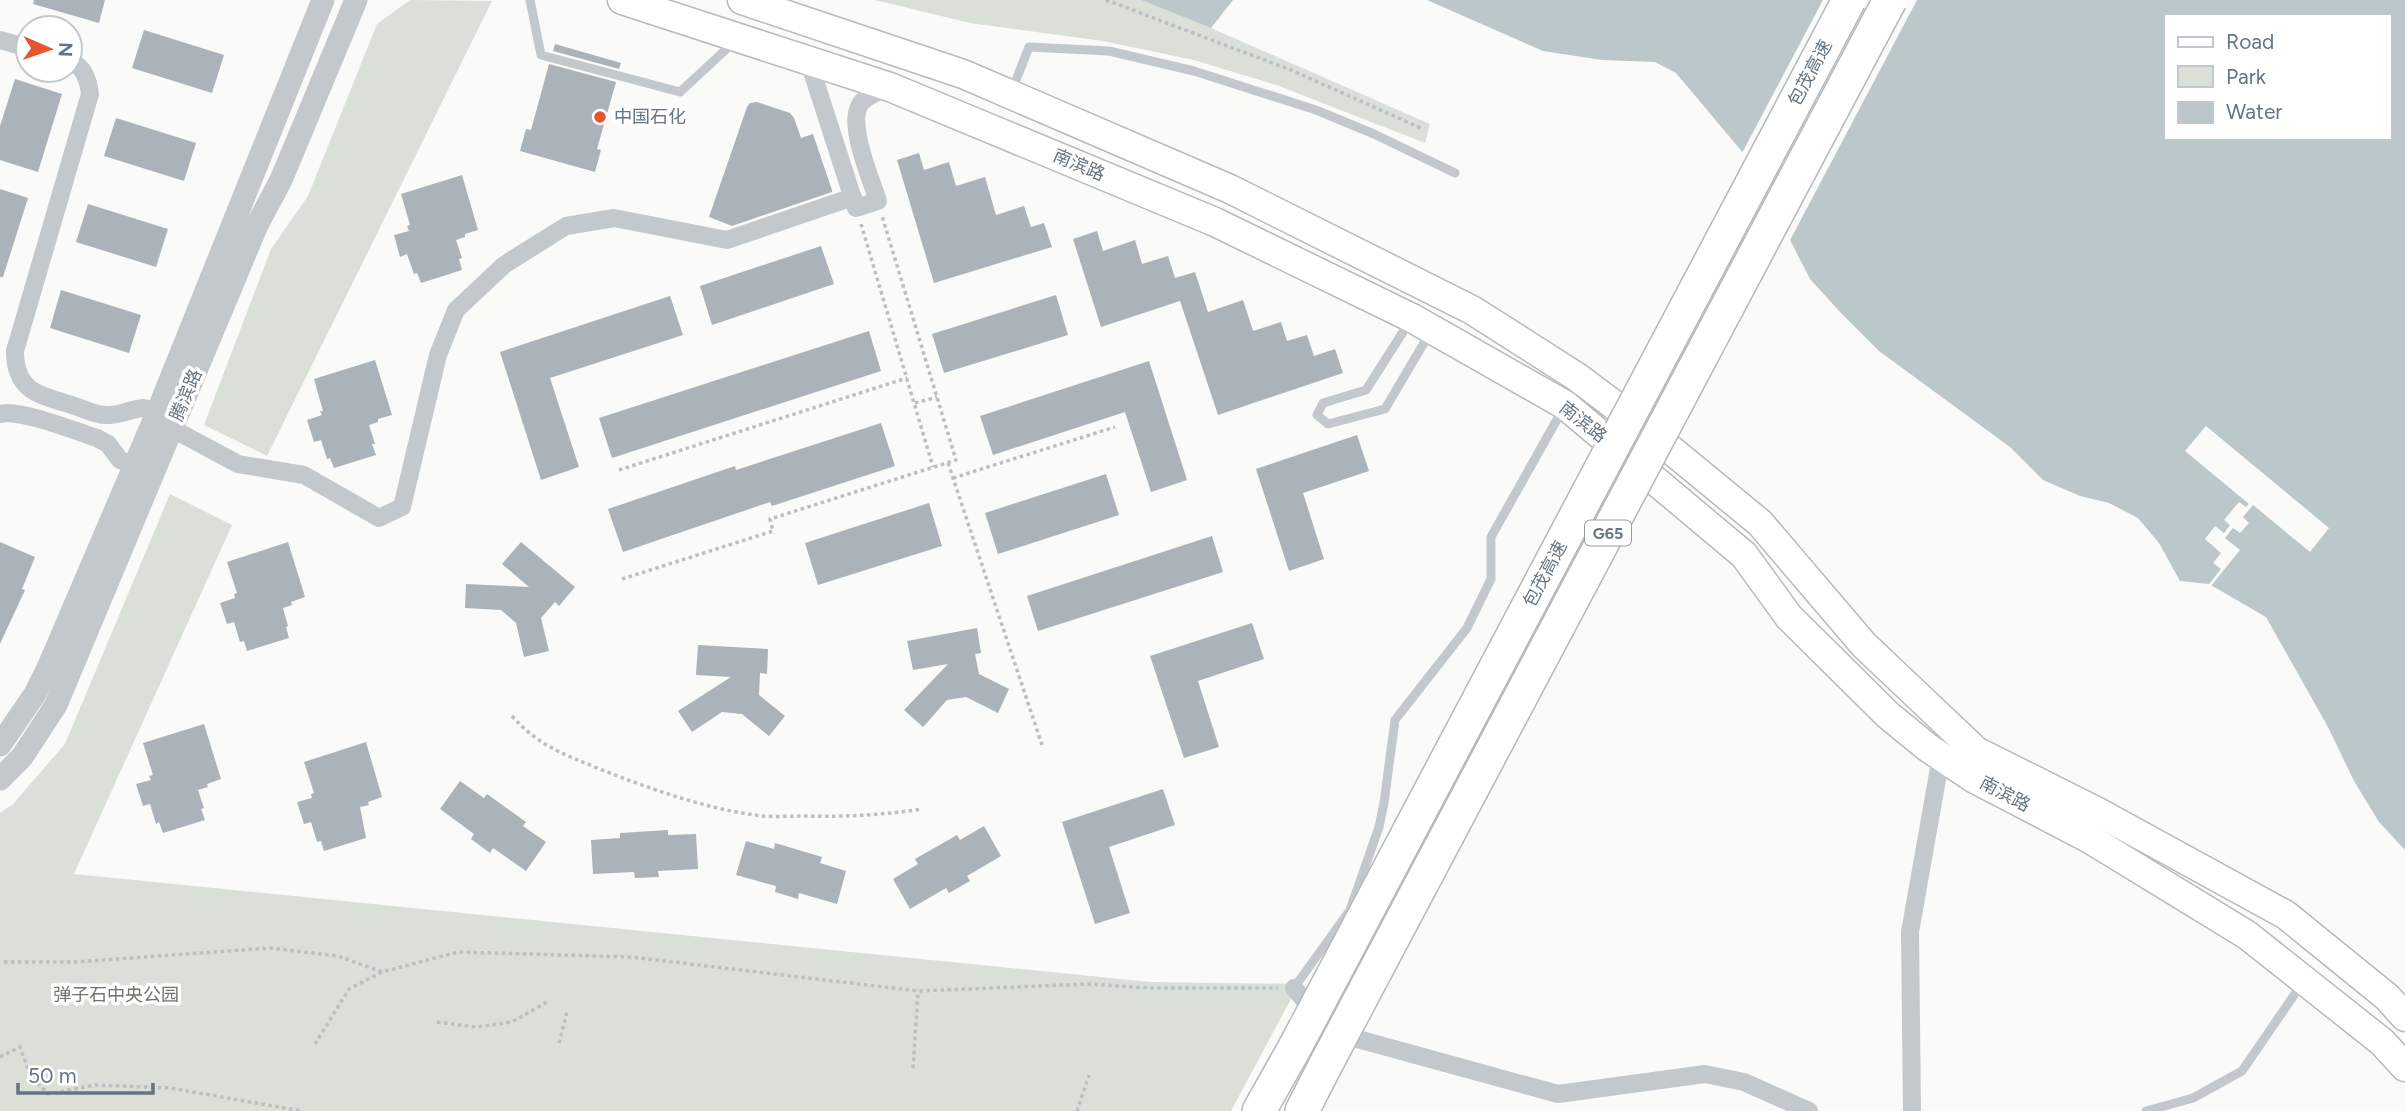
<svg xmlns="http://www.w3.org/2000/svg" width="2405" height="1111" font-family="Figtree,'Noto Sans SC',sans-serif">
<rect width="100%" height="100%" fill="#fafaf8"/>
<g fill="#dadfd7">
<polygon points="410,0 492,1 267,456 204,425 271,249 308,196 377,24"/>
<polygon points="875,0 1141,0 1211,28 1430,124 1425,143 1279,86 1194,60 1103,41 970,23"/>
<polygon points="170,494 232,525 74,874 1150,982 1299,984 1231,1111 0,1111 0,813 13,804 65,744"/>
</g>
<g fill="#bbc7cb" fill-rule="evenodd">
<polygon points="1141,0 1233,0 1211,28"/>
<path d="M1427,0h978v850l-26,-28 -25,-41 -26,-54 -62,-110 -57,-33 -29,-3 -21,-38 -21,-25 -29,-15 -29,-7 -37,-16 -33,-33 -131,-96 -38,-38 -31,-34 -61,-119 -73,-87 -21,-11 -53,-2 -59,-9zM2165,16h224v122h-224z"/>
</g>
<g fill="#fafaf8">
<polygon points="1823,0 1917,0 1788,244 1747,162 1741,155"/>
<polygon points="2206,426 2329,528 2310,552 2253,505 2243,517 2249,523 2240,533 2233,528 2225,538 2240,550 2211,586 2209,584 2221,569 2213,563 2221,553 2205,539 2215,526 2224,533 2230,525 2224,520 2239,502 2246,507 2249,504 2185,451"/>
</g>
<g fill="#aab3b9">
<polygon points="34,0 105,0 99,23 33,4"/>
<polygon points="144,30 224,55 212,93 132,68"/>
<polygon points="555,44 621,63 619,69 553,51"/>
<polygon points="549,64 616,82 597,149 601,150 595,172 520,151 526,129 531,130"/>
<polygon points="15,79 62,94 38,172 0,160 0,126"/>
<polygon points="757,102 790,113 794,118 801,138 813,134 832,190 832,192 732,226 709,217 747,107 750,103"/>
<polygon points="116,118 196,143 184,181 104,156"/>
<polygon points="919,153 924,170 949,162 956,186 985,177 996,215 1024,206 1031,227 1044,223 1052,247 934,283 897,160"/>
<polygon points="462,175 478,230 465,234 465,237 456,240 462,258 459,259 462,270 421,283 417,273 414,274 407,254 400,257 394,235 409,231 407,226 410,225 401,194"/>
<polygon points="0,189 28,198 3,277 0,277"/>
<polygon points="88,204 168,229 156,267 76,242"/>
<polygon points="1097,231 1103,251 1135,240 1142,264 1168,256 1175,278 1195,272 1208,312 1243,300 1253,331 1281,322 1287,341 1307,335 1314,356 1335,349 1343,373 1218,415 1180,301 1101,327 1073,239"/>
<polygon points="821,246 834,284 712,325 700,286"/>
<polygon points="61,290 141,315 129,353 50,328"/>
<polygon points="1056,295 1068,335 944,373 932,334"/>
<polygon points="670,296 683,335 550,378 579,467 541,480 500,352"/>
<polygon points="869,331 881,371 612,458 599,418"/>
<polygon points="375,360 392,415 378,419 378,422 369,425 375,444 372,444 376,455 334,468 330,458 327,459 321,440 314,442 307,420 322,415 320,411 323,411 314,379"/>
<polygon points="1149,361 1187,480 1151,492 1125,412 993,455 980,416"/>
<polygon points="881,423 895,466 772,506 770,502 623,552 608,509 735,466 736,470"/>
<polygon points="1357,435 1369,471 1303,493 1324,559 1289,571 1256,469"/>
<polygon points="1106,474 1119,515 998,554 985,513"/>
<polygon points="929,503 942,546 818,585 805,543"/>
<polygon points="1212,536 1223,572 1038,631 1027,596"/>
<polygon points="0,542 35,557 22,589 25,590 0,644"/>
<polygon points="288,542 305,597 291,602 292,605 283,608 288,626 286,627 289,638 247,651 244,641 240,642 234,622 227,624 220,603 235,598 234,594 237,593 227,562"/>
<polygon points="521,542 575,587 559,606 555,602 541,618 549,651 524,657 516,623 501,610 465,608 466,584 529,587 502,564"/>
<polygon points="1252,623 1264,659 1198,681 1219,747 1184,758 1150,656"/>
<polygon points="977,628 981,653 975,654 979,674 1009,689 998,713 966,697 947,700 923,727 904,710 948,664 913,670 907,641"/>
<polygon points="698,645 768,649 767,674 760,673 759,695 785,716 769,736 742,714 722,712 692,732 678,711 731,677 696,675"/>
<polygon points="204,724 221,779 207,784 208,787 198,790 204,808 201,809 205,820 163,833 159,822 156,824 150,804 143,806 136,784 151,780 149,776 153,775 143,743"/>
<polygon points="366,742 382,797 368,802 369,805 360,807 366,838 324,851 321,841 317,842 311,822 304,824 297,802 312,798 311,794 314,793 304,762"/>
<polygon points="460,781 484,798 487,794 526,822 523,826 546,842 526,871 493,848 490,853 471,839 474,834 440,809"/>
<polygon points="1163,789 1175,825 1109,847 1130,913 1095,924 1062,822"/>
<polygon points="984,826 1001,856 967,876 970,881 949,893 946,888 910,909 893,879 918,864 915,859 957,835 960,840"/>
<polygon points="668,830 668,835 696,834 698,869 658,871 659,877 635,878 634,872 593,874 591,840 620,838 620,833"/>
<polygon points="746,841 774,849 775,843 822,857 820,863 846,871 837,904 799,893 798,899 775,892 776,886 736,875"/>
</g>
<g fill="none" stroke-linecap="round" stroke-linejoin="round">
<g stroke="#b5babe" stroke-width="31">
<g id="primary">
<polyline points="622,0 890,87 1215,222 1412,318 1565,405 1744,555 1789,617 1888,715 1927,747 1973,778 2090,839 2247,935 2382,1042 2405,1067"/>
<polyline points="742,0 963,74 1230,189 1472,310 1577,377 1642,426 1760,523 1864,645 1976,751 2098,812 2286,915 2387,997 2405,1017"/>
</g>
</g>
<g stroke="#b4b9bd" stroke-width="36">
<g id="motorway">
<polyline points="1259,1111 1294,1049"/>
<polyline points="1302,1111 1325,1066"/>
</g>
</g>
<g stroke="#bbbfc2" stroke-width="3.5" stroke-dasharray="3.5 3.5" stroke-linecap="butt">
<polyline points="1106,0 1291,70 1423,129"/>
<polyline points="861,224 933,467"/>
<polyline points="915,403 937,397"/>
<polyline points="948,463 1042,745"/>
<polyline points="619,470 907,378"/>
<polyline points="953,478 1115,427"/>
<polyline points="622,579 773,531 770,519 956,460 882,216"/>
<path d="M512,716c26,30 54,39 90,54 52,20 104,39 160,46 14,1 29,0 43,0 40,1 77,-1 117,-7"/>
<polyline points="4,962 73,962 270,948 338,956 382,972"/>
<polyline points="437,1022 476,1027 512,1022 547,1002"/>
<polyline points="559,1043 567,1012"/>
<polyline points="315,1044 349,989 382,972 458,952 631,957 918,991 1089,984 1149,988 1278,988"/>
<polyline points="0,1057 20,1047 30,1075 48,1094 95,1085 170,1088 302,1111"/>
<polyline points="913,1068 918,991"/>
<polyline points="1077,1111 1089,1075"/>
</g>
<g stroke="#c3c8cc" stroke-width="9">
<polyline points="530,0 541,55 680,92 735,41"/>
<polyline points="1011,93 1029,47 1109,51 1194,71 1316,110 1374,134 1455,173"/>
<polyline points="1410,321 1366,390 1323,403 1317,415 1328,424 1385,409 1431,331"/>
<polyline points="1294,988 1350,910 1379,827 1384,803 1395,720 1467,628 1491,579 1491,537 1564,407"/>
<polyline points="2146,1111 2193,1098 2242,1071 2301,985"/>
</g>
<g stroke="#c3c8cc" stroke-width="18">
<polyline points="0,40 28,48"/>
<path d="M70,60c14,8 18,18 20,34l-75,257c0,42 26,44 60,55 9,3 21,9 31,9 13,1 25,-6 37,-7 8,0 18,7 25,10"/>
<path d="M809,62l47,146 22,-7c-7,-22 -32,-79 -17,-98 6,-8 20,-12 29,-16"/>
<path d="M0,414c21,-5 75,17 97,24l11,6 12,16 26,11"/>
<polyline points="171,428 238,464 304,475 379,518 402,507 438,355 456,310 504,265 566,226 614,218 727,240 853,197"/>
<polyline points="1294,988 1324,1023 1354,1038 1558,1094 1705,1074 1744,1082 1809,1111"/>
<polyline points="1912,1111 1910,932 1941,757"/>
</g>
<g stroke="#c3c8cc" stroke-width="23">
<polyline points="0,745 35,694 48,668 157,413 323,0"/>
<polyline points="0,779 22,757 56,705 257,225 281,180 356,0"/>
</g>
<use href="#primary" stroke="#fff" stroke-width="28"/>
<use href="#motorway" stroke="#fff" stroke-width="33"/>
<g stroke="#b4b9bd" stroke-width="36" stroke-linecap="butt">
<g id="motorway-bridge">
<polyline points="1294,1049 1849,0"/>
<polyline points="1325,1066 1890,0"/>
</g>
</g>
<use href="#motorway-bridge" stroke="#fff" stroke-width="33"/>
</g>
<circle fill="#e4572e" stroke="#fff" stroke-width="2.5" cx="600" cy="117" r="7"/>
<g text-anchor="middle" dominant-baseline="central" stroke-width="7" stroke-linejoin="round" paint-order="stroke">
<rect fill="#fff" stroke="#939fa8" stroke-width="2" x="1585" y="520.5" width="46" height="25" rx="5"/>
<g font-size="16" font-weight="bold" fill="#657683">
<text x="1608" y="533">G65</text>
</g>
<g font-size="18" fill="#657683" stroke="#fff">
<text transform="translate(1810 73) rotate(-62)">包茂高速</text>
<text transform="translate(1079 165) rotate(23)">南滨路</text>
<text transform="translate(186 395) rotate(-67)">腾滨路</text>
<text transform="translate(1583 422) rotate(38)">南滨路</text>
<text transform="translate(1545 574) rotate(-62)">包茂高速</text>
<text transform="translate(2005 794) rotate(28)">南滨路</text>
</g>
<g font-size="18" fill="#657683" stroke="#fff" text-anchor="start">
<text x="614" y="117">中国石化</text>
</g>
<g font-size="18" fill="#687a64" stroke="#fff">
<text x="116" y="995">弹子石中央公园</text>
</g>
</g>
<rect x="2164" y="14" width="228" height="126" fill="#ffffff" stroke="#c1c8cd" stroke-width="2"/>
<rect x="2178" y="37" width="35" height="10" fill="#ffffff" stroke="#c1c8cd" stroke-width="2"/>
<text x="2226" y="49" font-size="21" fill="#657683">Road</text>
<rect x="2178" y="66" width="35" height="21" fill="#dadfd7" stroke="#c1c8cd" stroke-width="2"/>
<text x="2226" y="84" font-size="21" fill="#657683">Park</text>
<rect x="2178" y="102" width="35" height="21" fill="#bbc7cb" stroke="#c1c8cd" stroke-width="2"/>
<text x="2226" y="119" font-size="21" fill="#657683">Water</text>
<g transform="translate(49 49) rotate(92)"><circle r="33" fill="#ffffff" stroke="#c1c8cd" stroke-width="2"/>
<path d="M0-5L12 26L0 18L-12 26Z" fill="#e4572e"/>
<text y="-10" font-size="19" font-weight="bold" text-anchor="middle" fill="#657683">N</text>
</g>
<path d="M18 1083v10h135v-10" fill="none" stroke="#657683" stroke-width="3.5"/>
<text x="28" y="1083" font-size="21" fill="#657683" stroke="#ffffff" stroke-width="5" paint-order="stroke">50 m</text>
</svg>
